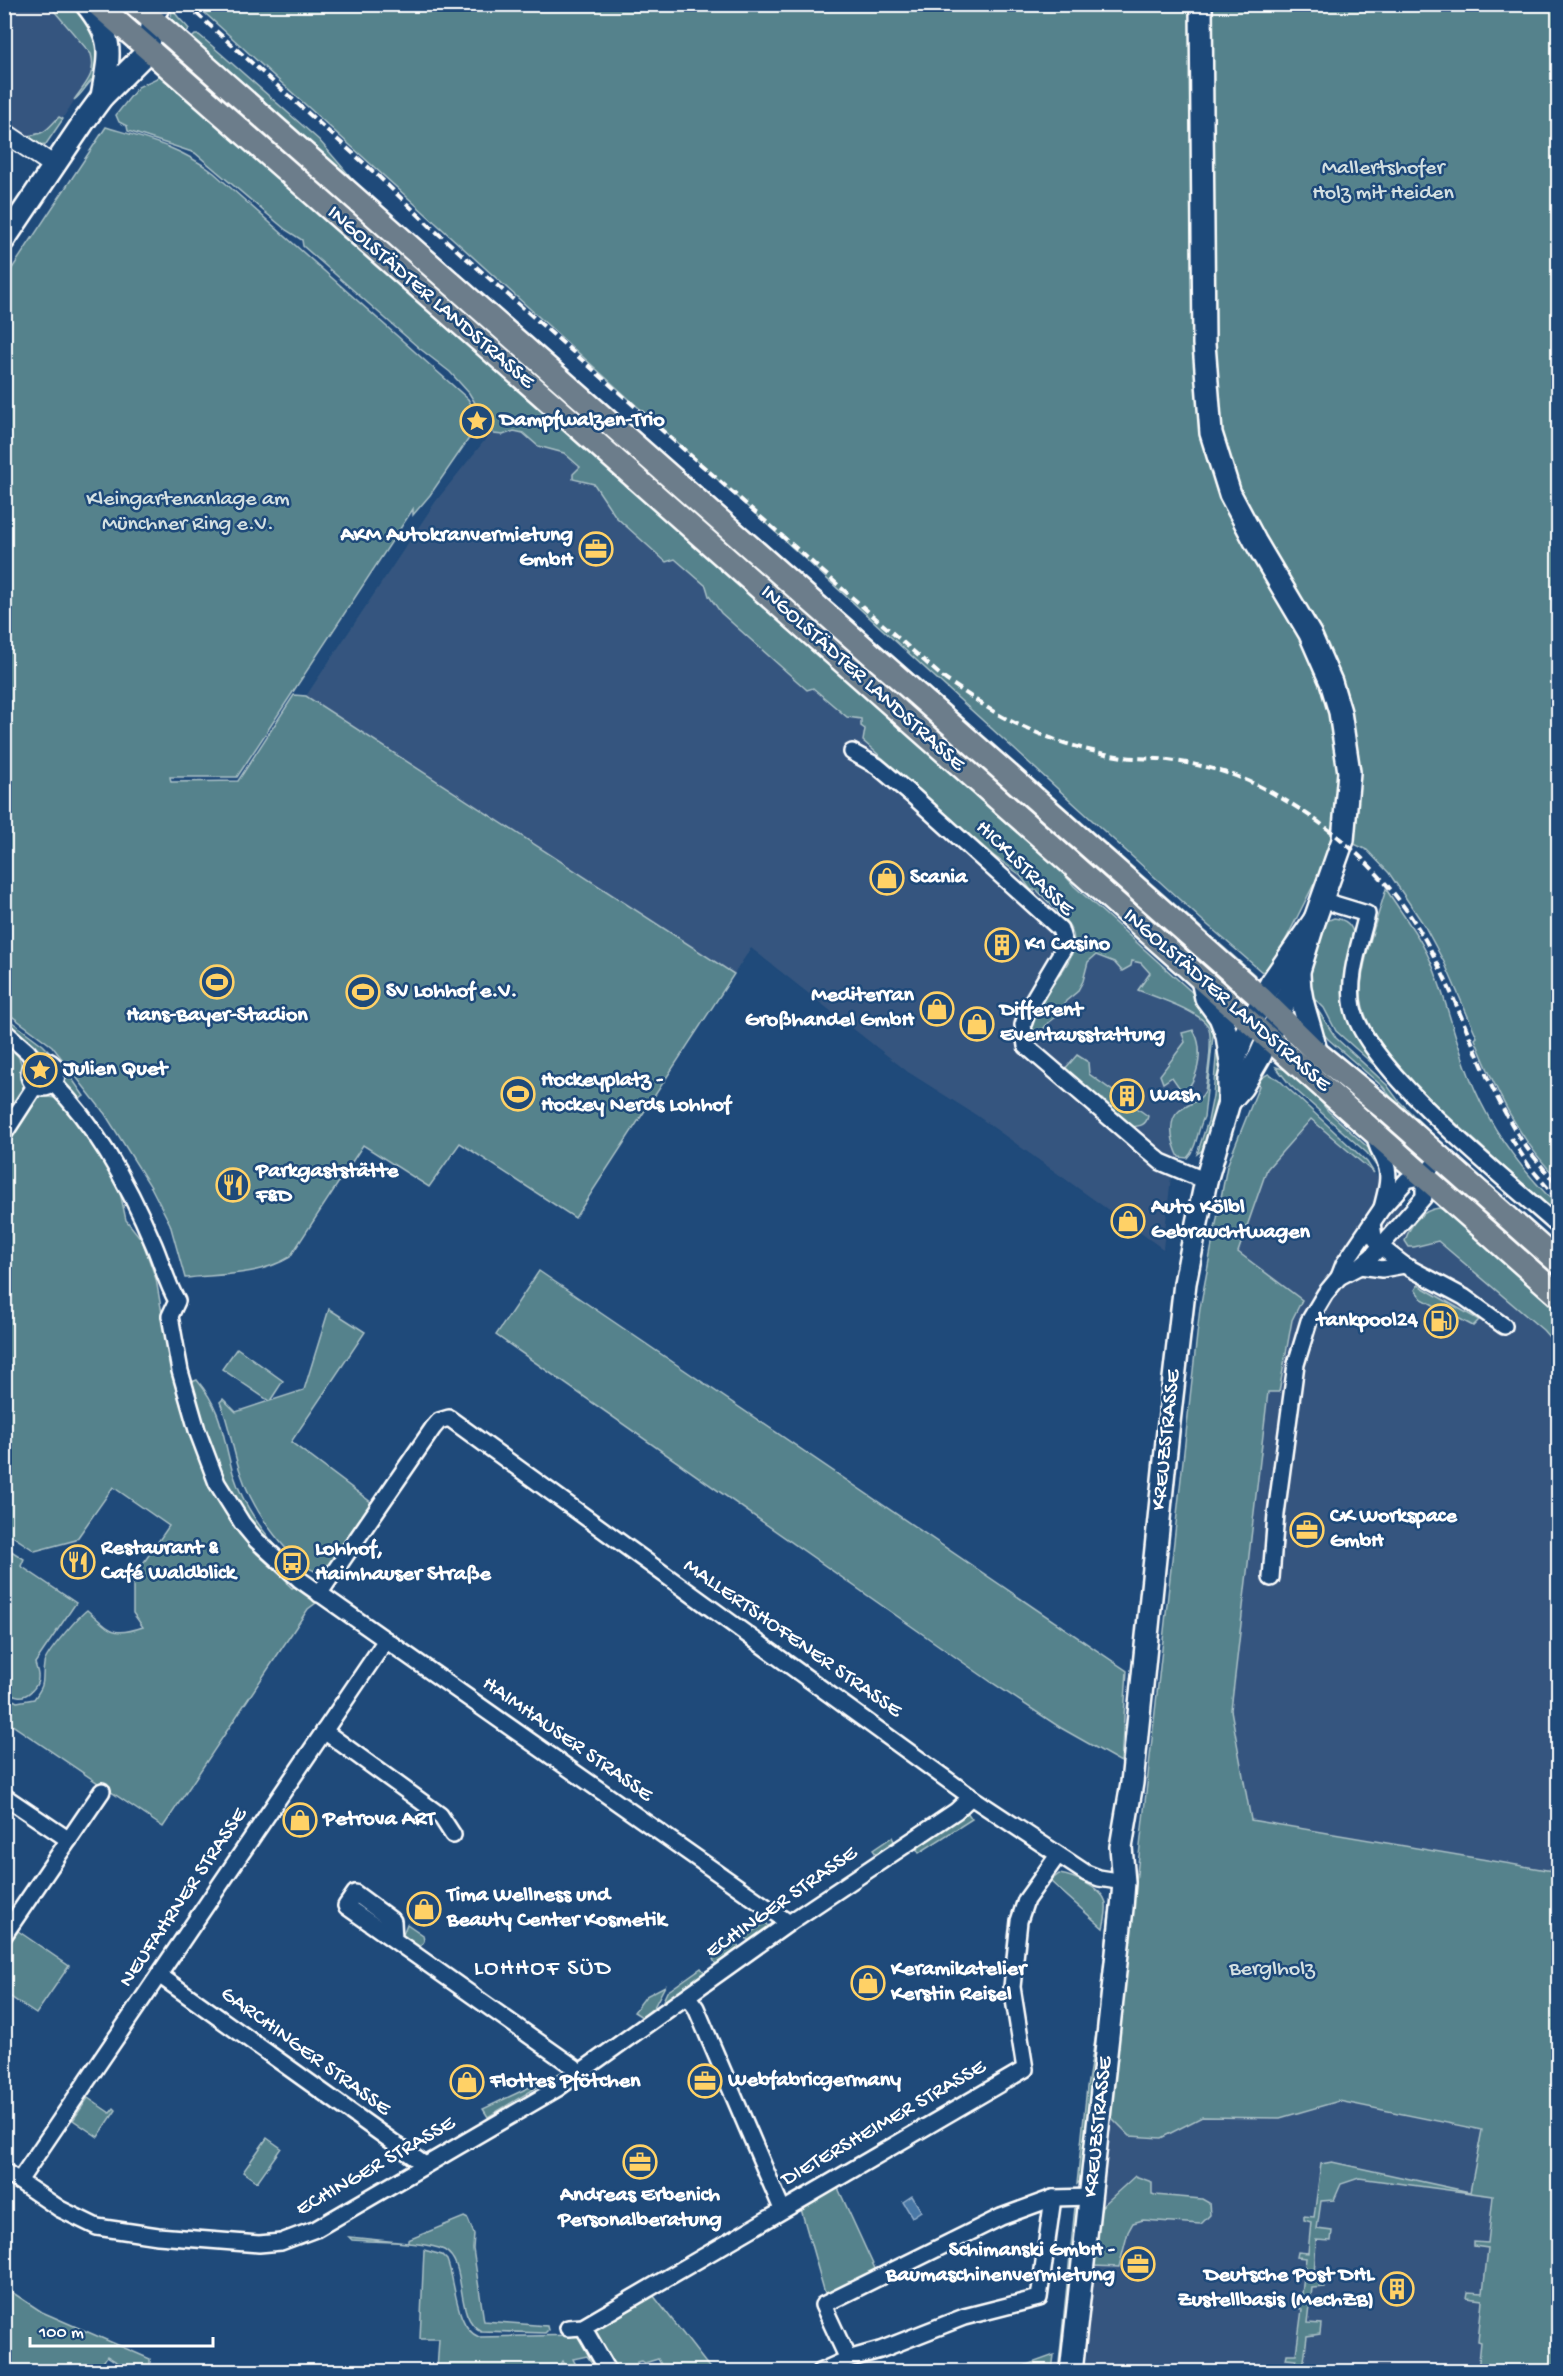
<svg xmlns="http://www.w3.org/2000/svg" width="1563" height="2376" font-family="'Gochi Hand',sans-serif">
<rect width="100%" height="100%" fill="#1f4a7a"/>
<filter id="ink" filterUnits="userSpaceOnUse"><feTurbulence type="fractalNoise" baseFrequency=".0167" numOctaves="2"/><feDisplacementMap in="SourceGraphic" scale="12" xChannelSelector="R" yChannelSelector="G"/><feConvolveMatrix kernelMatrix="1 2 1 2 8 2 1 2 1" color-interpolation-filters="sRGB"/></filter>
<g filter="url(#ink)">
<g fill="#35557f">
<polygon points="4,5 49,5 91,54 94,64 93,72 45,145 29,140 5,122"/>
<polygon points="513,405 850,718 861,719 865,729 994,856 1019,875 1024,884 1037,889 1065,920 1132,960 1141,963 1150,973 1138,990 1192,1013 1207,1024 1210,1034 1205,1090 1201,1099 1191,1105 1172,1142 1179,1157 1171,1177 1163,1249 976,1115 908,1072 751,948 734,974 306,696 436,501"/>
<polygon points="1312,1119 1374,1173 1417,1220 1409,1229 1405,1241 1414,1247 1438,1241 1543,1330 1558,1347 1558,1872 1251,1820 1231,1710 1268,1391 1279,1392 1292,1320 1302,1300 1238,1252 1267,1169"/>
<polygon points="1339,2101 1483,2130 1471,2192 1507,2199 1494,2371 1085,2371 1088,2344 1085,2345 1110,2116 1130,2136 1161,2138 1202,2117 1280,2118"/>
</g>
<g fill="#54828c" stroke="#aac0c6" stroke-width="1.5">
<path d="M49,5h24l22,18 5,12 -3,41c-10,6 -13,17 -23,24 11,-16 23,-26 17,-46z"/>
<path d="M172,5h3c-3,11 8,15 14,24l-3,4 -15,-14z"/>
<polygon points="196,5 1193,5 1205,438 1310,652 1328,695 1340,776 1336,832 1328,856 1275,961 1262,972 1203,921"/>
<path d="M1206,5h352v1174c-39,-39 -63,-90 -83,-140l2,-2 -32,-73 -21,-39 -35,-52 -22,-23 -19,-9v-131l-110,-221 -20,-59 -8,-89z"/>
<polygon points="195,35 199,35 211,45 319,140 356,183 1255,975 1239,967 333,166 317,148 192,38"/>
<path d="M160,74l886,779 28,33 132,119 15,29 -8,2 -9,81c-7,14 -7,31 -17,41l-8,-1c-6,-12 -13,-35 0,-46 10,-8 20,-8 26,-20 2,-14 9,-53 3,-65 -9,-15 -53,-29 -70,-36l12,-17 -9,-10 -9,-2 -1,5 -9,5 -8,-9 -18,-7 -8,7 -5,19 -6,11 -11,9 -5,12 -14,11 -14,19c-18,-39 57,-77 38,-114 -5,-11 -25,-29 -34,-39h-6l-12,-16 -25,-18 -131,-115 2,-12 -4,-3v-7l-14,-2 -34,-29 -6,2 -86,-77 -12,-17 -3,-10 -31,-27 -9,3 -50,-45 -22,-33 -21,-5v-5l7,-7 -16,-14 -26,-7 -15,-13 -9,-2 -11,4 -9,-1 -25,-41 -19,-21 -31,-24 -116,-102 -1,-6 -16,-10 -91,-77 -67,-22 -1,-5 -8,-4 -3,-7 22,-28 19,-9z"/>
<path d="M59,117l4,2 -17,25 -8,1 -12,-9c20,-2 20,-6 33,-19z"/>
<path d="M106,127c40,12 74,20 108,46l254,226 13,22 -51,74 -17,20v-6l-176,268h-67l1,5 67,-1 56,-86 12,1 428,278 -159,244 -115,-75 -31,44 -66,-42 -73,112c-31,19 -70,17 -105,21l-15,-54 -19,-37 -46,-73 -53,-68 -47,-35v-732z"/>
<polygon points="302,172 328,188 1246,998 1244,999 1094,867 1074,852"/>
<path d="M1386,889c16,25 36,50 47,78 14,35 22,73 36,108 19,50 52,95 89,131v12c-26,-25 -53,-50 -80,-75 -37,-34 -113,-95 -117,-147 -2,-26 17,-80 25,-107z"/>
<path d="M1334,918c40,5 6,54 9,79 3,30 23,54 41,77l-48,-43 -12,-23 -7,-7 -10,-2c-2,-14 6,-58 12,-70 3,-6 9,-9 15,-11z"/>
<polygon points="1311,1006 1317,1009 1336,1038 1387,1085 1398,1100 1426,1128 1423,1132 1405,1115 1383,1087 1328,1039 1316,1025"/>
<polygon points="4,1016 43,1045 54,1056 42,1052 5,1024"/>
<path d="M1193,1030c13,19 5,56 -16,67l-3,-2 7,-5 -9,-13 -9,6 -3,-8 25,-33 -3,-9z"/>
<path d="M5,1042c24,22 13,23 21,51l-21,33z"/>
<polygon points="1220,1042 1225,1071 1205,1148 1197,1154 1208,1121 1213,1096 1217,1045"/>
<path d="M1077,1055l11,7 1,12 59,42c-2,10 -9,10 -18,11l-27,-28 -7,-1 -32,-28z"/>
<polygon points="63,1066 84,1096 77,1101 64,1080"/>
<circle cx="42" cy="1073" r="7"/>
<polygon points="1276,1067 1291,1071 1313,1092 1328,1111 1375,1154 1380,1171 1367,1153 1290,1085"/>
<polygon points="1268,1074 1278,1079 1367,1162 1374,1173 1311,1119 1267,1169 1238,1252 1302,1300 1292,1320 1279,1392 1268,1392 1231,1710 1251,1820 1558,1872 1558,2371 1478,2371 1481,2342 1478,2341 1482,2300 1467,2298 1468,2292 1483,2293 1488,2248 1474,2246 1474,2242 1488,2243 1493,2196 1359,2178 1341,2184 1334,2200 1321,2201 1317,2229 1332,2231 1331,2241 1316,2240 1314,2276 1326,2277 1325,2287 1312,2288 1308,2323 1321,2324 1320,2334 1307,2336 1303,2369 1317,2371 1295,2371 1296,2360 1286,2359 1287,2354 1296,2354 1302,2309 1292,2307 1292,2303 1301,2303 1306,2258 1297,2257 1298,2252 1308,2253 1311,2222 1304,2220 1304,2216 1314,2217 1321,2164 1332,2162 1470,2192 1482,2130 1339,2101 1280,2118 1202,2117 1161,2138 1130,2136 1110,2116 1200,1308 1227,1166 1259,1086 1258,1080"/>
<path d="M41,1096l14,2 11,8 33,46 19,31 8,37 16,20 14,39 18,103 27,84 38,68 18,20 31,28 -1,1 5,5 2,-1 22,16 -8,6 -26,39 -119,179 -158,-107 -1,-25 13,7 17,-3c13,-18 7,-16 10,-35 1,-10 34,-47 43,-54 24,20 24,28 56,17l-10,-14v-35l36,-52 -56,-39 -37,53 -41,11 -30,-20v-386l30,-45z"/>
<path d="M1439,1208l11,4 10,7 98,87v41l-15,-17 -105,-89 -24,6h-5l-4,-6c5,-16 16,-31 34,-33z"/>
<polygon points="539,1271 1127,1671 1121,1762 1061,1728 991,1682 496,1335"/>
<polygon points="1418,1285 1479,1320 1473,1326 1422,1299 1415,1290"/>
<path d="M329,1309l36,23 -74,110 81,61 -48,70c-14,-1 -25,-11 -35,-21 -22,-24 -38,-48 -48,-78 -9,-24 -11,-49 -21,-72l3,-3 13,13 33,-11 -47,-32 15,-21 46,33 -13,20 34,-11z"/>
<path d="M197,1380c27,33 25,56 36,93 11,34 30,60 54,85l-2,3 -31,-31 -37,-59 -28,-88z"/>
<path d="M5,1547l19,12 -3,7 55,37 -41,60c1,5 4,11 3,15 0,9 -11,20 -20,18 -5,0 -10,-5 -13,-7z"/>
<polygon points="963,1812 967,1812 972,1819 919,1853 916,1848"/>
<polygon points="892,1837 895,1843 877,1855 873,1850"/>
<path d="M1059,1874c14,2 45,14 47,30 1,7 -1,16 -3,24l-53,-47z"/>
<polygon points="1109,1913 1111,1913 1100,2026 1097,2026"/>
<polygon points="766,1922 769,1927 749,1941 745,1937"/>
<polygon points="407,1924 423,1935 424,1941 418,1950 402,1937"/>
<polygon points="18,1931 69,1966 36,2014 5,1993 5,1951"/>
<polygon points="736,1943 740,1948 716,1965 713,1959"/>
<polygon points="701,1968 705,1973 661,2005 667,1992"/>
<polygon points="665,1986 654,2007 642,2017 634,2012 646,1996"/>
<polygon points="1099,2033 1082,2179 1077,2184 1087,2087 1096,2034"/>
<polygon points="562,2072 488,2117 483,2109"/>
<polygon points="88,2098 110,2113 114,2108 116,2110 98,2137 73,2120"/>
<polygon points="267,2138 281,2148 257,2182 243,2172"/>
<polygon points="1135,2176 1152,2182 1152,2194 1155,2195 1202,2199 1209,2203 1210,2215 1201,2224 1143,2220 1133,2223 1128,2232 1119,2267 1093,2266 1099,2209"/>
<polygon points="838,2188 876,2271 826,2297 801,2209"/>
<polygon points="1075,2207 1080,2214 1064,2371 1058,2372"/>
<path d="M464,2217l4,2 6,15 -1,15 11,72 63,5 1,4 -3,3 -64,-2c-28,-14 -12,-68 -37,-81 -18,-9 -70,-8 -92,-10l-3,-3 59,6v-3z"/>
<path d="M424,2250l18,5 5,5c9,22 8,68 32,77l102,-2 24,36h-7l-11,-15 -14,3 6,12h-11l-5,-10 -4,6 2,4h-124l2,-32h-19z"/>
<polygon points="4,2287 42,2312 150,2359 150,2371 131,2371 107,2356 98,2371 5,2371"/>
<path d="M653,2295l59,76h-16l-2,-1 -14,1 -7,-4 -4,4h-28l5,-2c7,2 11,2 16,-3l-4,-7 -13,4 -3,-2 -5,1 1,9h-25l-21,-43z"/>
<polygon points="1054,2355 1052,2371 1010,2371"/>
</g>
<polygon fill="#4a78a6" stroke="#92aeca" stroke-width="1.5" points="912,2196 921,2211 912,2217 903,2202"/>
<g fill="none" stroke-linecap="round" stroke-linejoin="round">
<g stroke="#fff" stroke-width="20">
<g id="minor">
<polyline points="153,20 164,4"/>
<polyline points="852,752 877,766 914,797 1060,929 1065,946 1030,1005 1023,1025 1026,1046 1161,1162 1206,1181"/>
<path d="M1321,900l46,14c-7,30 -20,64 -14,94 12,60 157,175 205,218"/>
<polyline points="4,1031 28,1052 35,1062"/>
<circle cx="43" cy="1074" r="14"/>
<path d="M54,1084c44,44 76,104 100,161 8,19 13,39 23,56l-7,15 10,55 17,59 20,53 25,40 14,17 43,39 490,344"/>
<polyline points="4,1134 35,1086"/>
<path d="M1375,1134c1,17 7,17 11,31 5,13 -1,30 -4,43"/>
<polyline points="1372,1223 1374,1237 1381,1247 1404,1265 1464,1297 1504,1326"/>
<polyline points="1360,1266 1382,1269 1404,1265"/>
<polyline points="1339,1277 1360,1266 1372,1256 1424,1197 1424,1176"/>
<polyline points="1271,1578 1276,1514 1296,1364 1309,1321 1325,1294 1339,1277 1344,1264 1382,1208 1407,1180 1424,1176 1440,1157"/>
<polyline points="319,1594 433,1428 439,1421 449,1418 971,1797 1086,1873 1099,1878 1124,1882"/>
<polyline points="324,1731 440,1815 453,1835"/>
<polyline points="4,1796 69,1840"/>
<polyline points="4,1935 102,1791"/>
<path d="M394,1940l-1,-19 -38,-28 -9,13c76,54 152,108 228,161l5,7"/>
<polyline points="159,1975 425,2165"/>
<polyline points="688,1997 696,2008 782,2209"/>
<polyline points="4,2171 60,2209 97,2227 158,2236 259,2244 281,2242 316,2229 558,2088 789,1923 956,1811 971,1797"/>
<polyline points="19,2181 386,1640"/>
<polyline points="583,2327 609,2372"/>
<polyline points="568,2328 583,2327 1025,2069 1012,1987 1019,1921 1026,1900 1058,1855"/>
<polyline points="848,2359 880,2350 964,2317 1039,2298 1053,2198"/>
<polyline points="819,2372 848,2359 823,2305 1001,2217 1053,2198 1092,2197"/>
</g>
</g>
<g stroke="#fff" stroke-width="22">
<polyline id="tertiary" points="4,132 53,165"/>
</g>
<g stroke="#fff" stroke-width="26">
<g id="secondary">
<path d="M86,4c30,37 23,50 16,93"/>
<polyline points="1201,4 1204,344 1211,433 1230,494 1255,541 1310,634 1331,682 1340,712 1349,772 1343,840 1315,919 1299,971 1260,1056 1242,1087 1229,1102"/>
<polyline points="4,240 85,120 102,97 148,51 153,20"/>
<path d="M1299,974c0,28 12,51 17,78"/>
<polyline points="1202,980 1206,998 1220,1017 1227,1035 1231,1063"/>
<polyline points="1071,2372 1122,1908 1124,1882 1121,1847 1132,1783 1168,1431 1185,1283 1194,1237 1206,1181 1229,1102 1229,1080 1232,1067 1242,1040 1271,983 1315,919"/>
</g>
</g>
<g stroke="#fff" stroke-width="27">
<g id="primary">
<polyline points="97,4 542,395 1558,1295"/>
<polyline points="135,4 1262,999 1316,1052 1390,1113 1558,1262"/>
</g>
</g>
<use href="#minor" stroke="#1f4a7a" stroke-width="15"/>
<use href="#tertiary" stroke="#1f4a7a" stroke-width="18"/>
<use href="#secondary" stroke="#1f4a7a" stroke-width="21"/>
<use href="#primary" stroke="#6c7d8b" stroke-width="22"/>
<g stroke="#fff" stroke-width="4" stroke-dasharray="9 4.5" stroke-linecap="butt">
<path d="M186,4l189,169 57,55 514,452c19,12 37,26 57,37 36,19 79,34 120,40 15,2 30,1 45,3 30,4 63,12 91,26 70,35 132,90 169,159 33,61 52,129 89,188 11,19 28,36 41,54"/>
<polyline points="1511,1138 1529,1166 1558,1200"/>
</g>
</g>
</g>
<defs>
<g id="sight-ring" transform="scale(1.725)"><circle r="9.5" fill="#1f4a7a" stroke="#ffd166" stroke-width="1.5"/><path d="M0-6L1.8-2.2L6-1.7L2.9 1.2L3.7 5.4L0 3.3L-3.7 5.4L-2.9 1.2L-6-1.7L-1.8-2.2Z" fill="#ffd166"/></g>
<g id="office-ring" transform="scale(1.725)"><circle r="9.5" fill="#1f4a7a" stroke="#ffd166" stroke-width="1.5"/><path d="M-6-3h4V-5.5h4V-3h4V5H-6ZM-1-4.5V-3h2v-1.5ZM-6 0V1H6V0Z" fill="#ffd166"/></g>
<g id="shop-ring" transform="scale(1.725)"><circle r="9.5" fill="#1f4a7a" stroke="#ffd166" stroke-width="1.5"/><path d="M-5-2.5h2.3a2.7 3.5 0 0 1 5.4 0H5L5.5 6h-11ZM-1.5-2.5h3a1.5 2.3 0 0 0-3 0Z" fill="#ffd166"/></g>
<g id="building-ring" transform="scale(1.725)"><circle r="9.5" fill="#1f4a7a" stroke="#ffd166" stroke-width="1.5"/><path d="M-4-6H4V6H1V3H-1V6H-4ZM-2.5-4.3h1.7v1.8h-1.7ZM.8-4.3h1.7v1.8H.8ZM-2.5-1h1.7V.8h-1.7ZM.8-1h1.7V.8H.8Z" fill="#ffd166"/></g>
<g id="stadium-ring" transform="scale(1.725)"><circle r="9.5" fill="#1f4a7a" stroke="#ffd166" stroke-width="1.5"/><path d="M0-5a6.5 5 0 1 0 0 10a6.5 5 0 1 0 0-10ZM-3.5-1.8h7v3.6h-7Z" fill="#ffd166"/></g>
<g id="restaurant-ring" transform="scale(1.725)"><circle r="9.5" fill="#1f4a7a" stroke="#ffd166" stroke-width="1.5"/><path d="M-5-6h1v4h1v-4h1v4h1v-4h1v5L-1.5 .5V6h-2V.5L-5-1ZM5-6V6H3V1.5H1.5Q1.5-4 5-6Z" fill="#ffd166"/></g>
<g id="fuel-ring" transform="scale(1.725)"><circle r="9.5" fill="#1f4a7a" stroke="#ffd166" stroke-width="1.5"/><path d="M-5.5-6h7V0h2V4h1.3V-2.5L3-4.5l.8-.8L6-3V5H2.5V1h-1V6h-7ZM-4.2-4.7v3.2H.2V-4.7Z" fill="#ffd166"/></g>
<g id="bus-ring" transform="scale(1.725)"><circle r="9.5" fill="#1f4a7a" stroke="#ffd166" stroke-width="1.5"/><path d="M-5-6H5V4H4V6H2V4H-2V6H-4V4H-5ZM-3.5-4V0h7V-4ZM-3.5 1.2v1.5H-2V1.2ZM2 1.2v1.5H3.5V1.2Z" fill="#ffd166"/></g>
</defs>
<g fill-rule="evenodd">
<use href="#sight-ring" x="477" y="421"/>
<use href="#office-ring" x="596" y="549"/>
<use href="#shop-ring" x="887" y="878"/>
<use href="#building-ring" x="1002" y="945"/>
<use href="#stadium-ring" x="217" y="982"/>
<use href="#stadium-ring" x="363" y="992"/>
<use href="#shop-ring" x="937" y="1009"/>
<use href="#shop-ring" x="977" y="1024"/>
<use href="#sight-ring" x="40" y="1070"/>
<use href="#stadium-ring" x="518" y="1094"/>
<use href="#building-ring" x="1127" y="1096"/>
<use href="#restaurant-ring" x="233" y="1185"/>
<use href="#shop-ring" x="1128" y="1221"/>
<use href="#fuel-ring" x="1441" y="1321"/>
<use href="#office-ring" x="1307" y="1530"/>
<use href="#restaurant-ring" x="78" y="1562"/>
<use href="#bus-ring" x="292" y="1563"/>
<use href="#shop-ring" x="300" y="1820"/>
<use href="#shop-ring" x="424" y="1909"/>
<use href="#shop-ring" x="868" y="1983"/>
<use href="#office-ring" x="705" y="2081"/>
<use href="#shop-ring" x="467" y="2082"/>
<use href="#office-ring" x="640" y="2162"/>
<use href="#office-ring" x="1138" y="2264"/>
<use href="#building-ring" x="1397" y="2289"/>
</g>
<g text-anchor="middle" dominant-baseline="central" stroke-width="5" stroke-linejoin="round" paint-order="stroke">
<g font-size="22" fill="#d4e0e2" stroke="#1f4a7a">
<text x="1383" y="169">Mallertshofer<tspan x="1383" dy="25">Holz mit Heiden</tspan></text>
<text x="188" y="500">Kleingartenanlage am<tspan x="188" dy="25">Münchner Ring e.V.</tspan></text>
<text x="1272" y="1970">Berglholz</text>
</g>
<g font-size="22" fill="#fff" stroke="#1f4a7a">
<text transform="translate(430 298) rotate(41)">INGOLSTÄDTER LANDSTRASSE</text>
<text transform="translate(862 679) rotate(42)">INGOLSTÄDTER LANDSTRASSE</text>
<text transform="translate(1024 869) rotate(44)">HICKLSTRASSE</text>
<text transform="translate(1226 1001) rotate(41)">INGOLSTÄDTER LANDSTRASSE</text>
<text transform="translate(1167 1440) rotate(-84)">KREUZSTRASSE</text>
<text transform="translate(792 1639) rotate(35)">MALLERTSHOFENER STRASSE</text>
<text transform="translate(567 1740) rotate(35)">HAIMHAUSER STRASSE</text>
<text transform="translate(184 1898) rotate(-56)">NEUFAHRNER STRASSE</text>
<text transform="translate(782 1903) rotate(-35)">ECHINGER STRASSE</text>
<text transform="translate(305 2052) rotate(36)">GARCHINGER STRASSE</text>
<text transform="translate(884 2124) rotate(-30)">DIETERSHEIMER STRASSE</text>
<text transform="translate(1099 2127) rotate(-84)">KREUZSTRASSE</text>
<text transform="translate(376 2167) rotate(-30)">ECHINGER STRASSE</text>
</g>
<g font-size="22" font-weight="bold" fill="#fff" stroke="#1f4a7a" text-anchor="start">
<text x="500" y="421">Dampfwalzen-Trio</text>
<text x="573" y="536" text-anchor="end">AKM Autokranvermietung<tspan x="573" dy="25">GmbH</tspan></text>
<text x="910" y="878">Scania</text>
<text x="1025" y="945">K1 Casino</text>
<text x="386" y="992">SV Lohhof e.V.</text>
<text x="914" y="996" text-anchor="end">Mediterran<tspan x="914" dy="25">Großhandel GmbH</tspan></text>
<text x="1000" y="1011">Different<tspan x="1000" dy="25">Eventausstattung</tspan></text>
<text x="217" y="1016" text-anchor="middle">Hans-Bayer-Stadion</text>
<text x="63" y="1070">Julien Quet</text>
<text x="541" y="1081">Hockeyplatz -<tspan x="541" dy="25">Hockey Nerds Lohhof</tspan></text>
<text x="1150" y="1096">Wash</text>
<text x="256" y="1172">Parkgaststätte<tspan x="256" dy="25">F&amp;D</tspan></text>
<text x="1151" y="1208">Auto Kölbl<tspan x="1151" dy="25">Gebrauchtwagen</tspan></text>
<text x="1418" y="1321" text-anchor="end">tankpool24</text>
<text x="1330" y="1517">CK Workspace<tspan x="1330" dy="25">GmbH</tspan></text>
<text x="101" y="1549">Restaurant &amp;<tspan x="101" dy="25">Café Waldblick</tspan></text>
<text x="315" y="1550">Lohhof,<tspan x="315" dy="25">Haimhauser Straße</tspan></text>
<text x="323" y="1820">Petrova ART</text>
<text x="447" y="1896">Tima Wellness und<tspan x="447" dy="25">Beauty Center Kosmetik</tspan></text>
<text x="891" y="1970">Keramikatelier<tspan x="891" dy="25">Kerstin Reisel</tspan></text>
<text x="728" y="2081">Webfabricgermany</text>
<text x="490" y="2082">Flottes Pfötchen</text>
<text x="640" y="2196" text-anchor="middle">Andreas Erbenich<tspan x="640" dy="25">Personalberatung</tspan></text>
<text x="1115" y="2251" text-anchor="end">Schimanski GmbH -<tspan x="1115" dy="25">Baumaschinenvermietung</tspan></text>
<text x="1374" y="2276" text-anchor="end">Deutsche Post DHL<tspan x="1374" dy="25">Zustellbasis (MechZB)</tspan></text>
</g>
<g font-size="24" letter-spacing="1.5" fill="#fff" stroke="#1f4a7a">
<text x="543" y="1969">LOHHOF SÜD</text>
</g>
</g>
<rect width="1563" height="2376" fill="none" stroke="#1f4a7a" stroke-width="24"/>
<rect x="12" y="12" width="1539" height="2352" fill="none" stroke="#fff" stroke-width="2" filter="url(#ink)"/>
<path d="M30 2337v9h183v-9" fill="none" stroke="#ffffff" stroke-width="3"/>
<text x="39" y="2337" font-size="18" fill="#ffffff" stroke="#1f4a7a" stroke-width="4.5" paint-order="stroke">100 m</text>
</svg>
